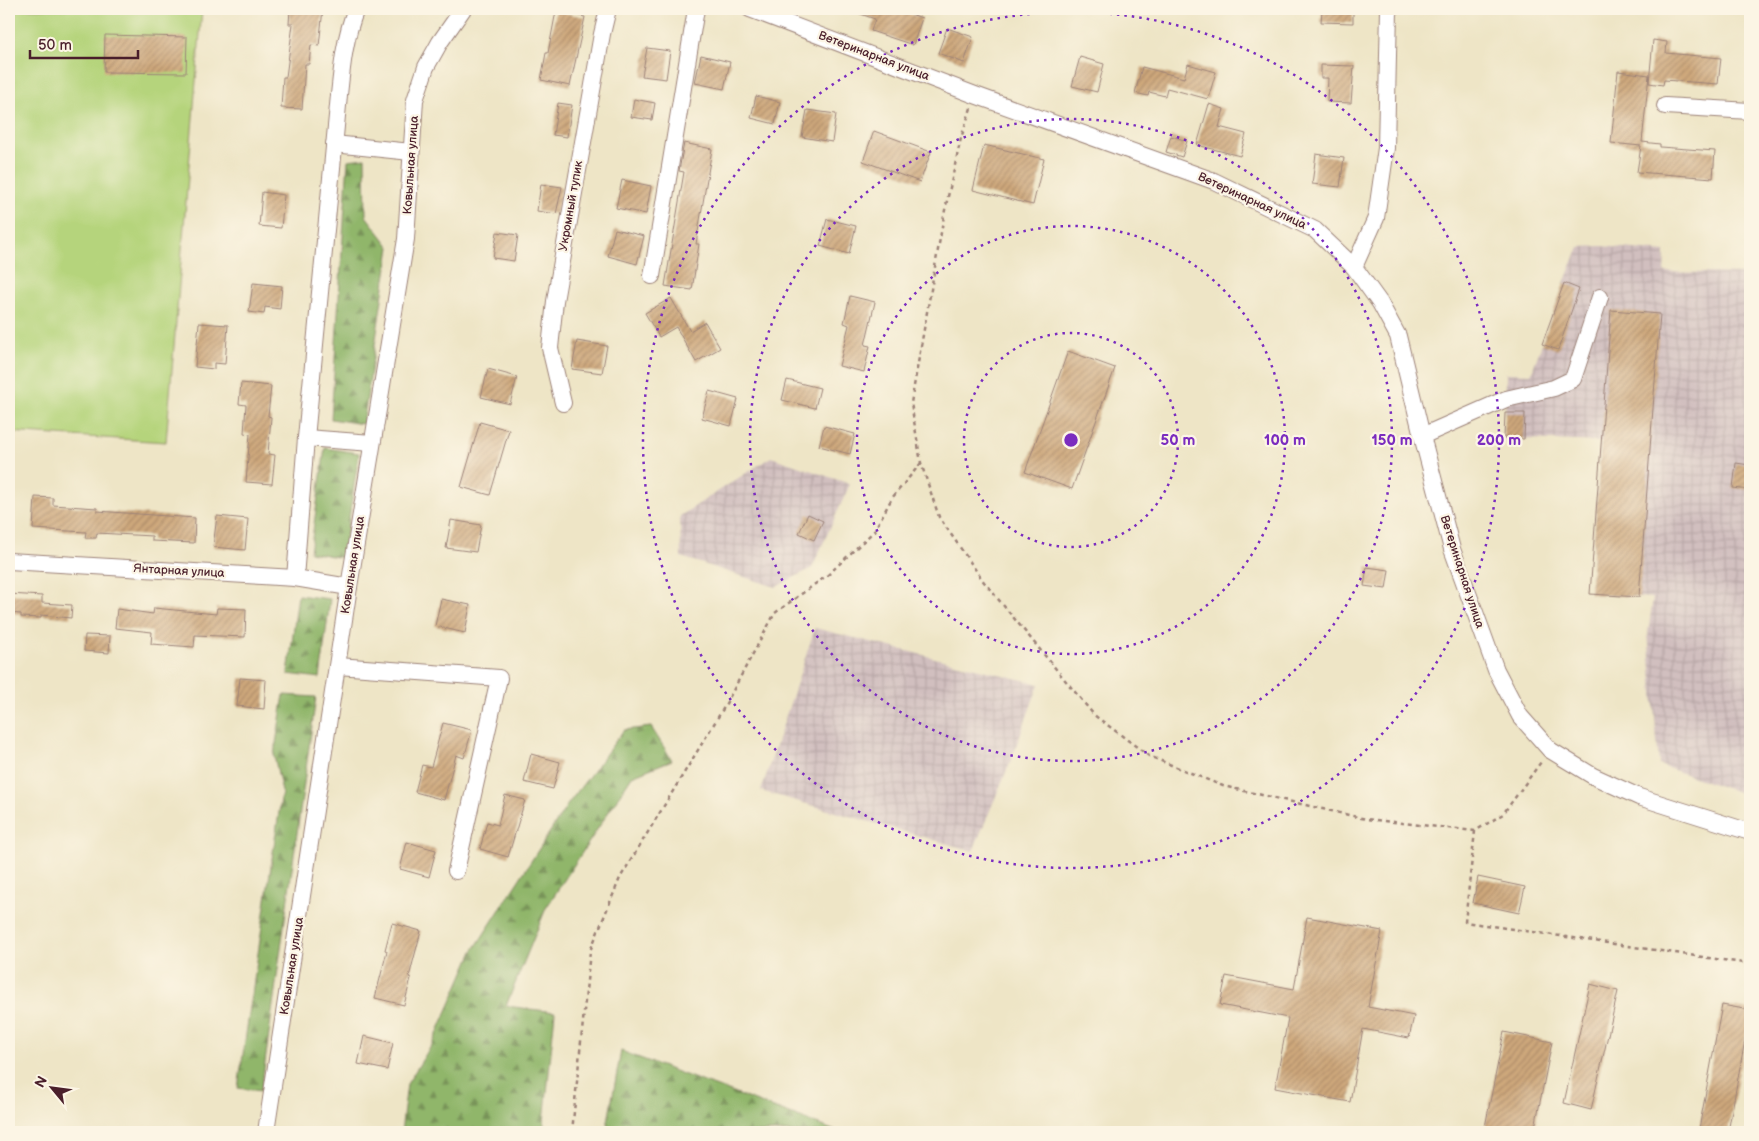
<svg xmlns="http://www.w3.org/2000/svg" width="1759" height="1141" font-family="'Balsamiq Sans',sans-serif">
<defs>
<pattern id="industrial-grid" width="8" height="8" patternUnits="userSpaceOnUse" patternTransform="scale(1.25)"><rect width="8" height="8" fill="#d1bfbf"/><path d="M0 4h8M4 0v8" fill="none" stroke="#b5a4a4"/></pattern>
<pattern id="forest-firs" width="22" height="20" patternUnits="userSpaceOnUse" patternTransform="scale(1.25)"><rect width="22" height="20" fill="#90b66b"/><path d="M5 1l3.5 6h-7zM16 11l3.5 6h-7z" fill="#789358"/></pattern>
<pattern id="building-hatch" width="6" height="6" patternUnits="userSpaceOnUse" patternTransform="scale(1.25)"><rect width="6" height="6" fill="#cea87c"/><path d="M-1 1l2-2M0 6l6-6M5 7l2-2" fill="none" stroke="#a98866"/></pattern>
</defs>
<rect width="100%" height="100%" fill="#fcf5e5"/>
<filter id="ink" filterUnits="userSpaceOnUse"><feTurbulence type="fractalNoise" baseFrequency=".02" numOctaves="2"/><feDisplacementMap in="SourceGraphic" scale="10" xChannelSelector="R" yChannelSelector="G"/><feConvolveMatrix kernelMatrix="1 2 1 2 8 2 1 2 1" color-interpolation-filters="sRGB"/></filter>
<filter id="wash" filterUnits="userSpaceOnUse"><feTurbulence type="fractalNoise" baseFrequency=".0096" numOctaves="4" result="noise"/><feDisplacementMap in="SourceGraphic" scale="20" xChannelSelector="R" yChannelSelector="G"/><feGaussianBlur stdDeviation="1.12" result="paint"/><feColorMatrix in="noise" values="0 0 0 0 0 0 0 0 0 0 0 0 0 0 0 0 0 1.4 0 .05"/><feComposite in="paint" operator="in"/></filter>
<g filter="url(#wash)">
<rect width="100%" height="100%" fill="#eee5c6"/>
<g fill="url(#industrial-grid)">
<polygon points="1602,246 1665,252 1664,272 1747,274 1748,293 1750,294 1750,796 1659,765 1648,633 1653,598 1590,594 1601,442 1505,438 1506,373 1531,374 1564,283 1579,247"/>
<polygon points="771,457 850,484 812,568 776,587 681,557 680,516"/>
<polygon points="815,628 1039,684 1011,760 973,851 761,791"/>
</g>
<polygon fill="#b5d47b" stroke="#807a53" points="9,9 202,9 166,442 9,432"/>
<g fill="url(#forest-firs)" stroke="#6d6a4b">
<polygon points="365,158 366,216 390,247 363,424 331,419 348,160"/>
<polygon points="325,448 359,453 343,558 310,552"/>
<polygon points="298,595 330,599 320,678 288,674"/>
<polygon points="284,695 316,697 261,1091 238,1088 282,792 274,755"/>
<polygon points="651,727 672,760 632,776 546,908 506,1006 555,1012 543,1132 401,1132 407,1084 433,1043 473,951 568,804 624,730"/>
<polygon points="621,1051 838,1132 606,1132"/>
</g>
<g id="blocks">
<g fill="url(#building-hatch)">
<polygon points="290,9 323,9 319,46 311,45 309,64 305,64 302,109 281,108 283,77 286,77 293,24 289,24"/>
<polygon points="852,9 896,9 922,18 913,45 871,31 875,19 852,11"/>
<polygon points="1322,10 1353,10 1353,23 1321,22"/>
<polygon points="556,11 585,17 570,86 541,80 546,53 548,53"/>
<polygon points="947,28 973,37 964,63 938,53"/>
<polygon points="105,35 187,37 186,73 104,72"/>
<polygon points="1653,40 1667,42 1666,53 1721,58 1718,84 1664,80 1663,85 1649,83"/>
<polygon points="647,48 670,51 666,79 642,76"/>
<polygon points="701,55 730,62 724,89 695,83"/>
<polygon points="1080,57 1104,64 1097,92 1072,86"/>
<polygon points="1188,64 1216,72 1208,99 1167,88 1165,96 1149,92 1148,96 1135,93 1142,67 1184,78"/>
<polygon points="1321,65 1354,66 1351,103 1327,102 1328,78 1321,78"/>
<polygon points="1618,71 1649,75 1642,142 1660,144 1660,147 1715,151 1713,178 1637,172 1641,146 1611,143"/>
<polygon points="756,96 780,102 775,124 751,118"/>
<polygon points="634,99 655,103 652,120 631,117"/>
<polygon points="558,103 572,105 567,137 553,135"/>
<polygon points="1209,104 1224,109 1219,127 1246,134 1240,156 1197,145"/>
<polygon points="807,110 836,114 832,142 802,137"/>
<polygon points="874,131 931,152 920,182 863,161"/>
<polygon points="1171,136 1187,141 1182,157 1166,152"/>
<polygon points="684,143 712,149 696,244 699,244 692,290 665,286 684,172 679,171"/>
<polygon points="984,145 1044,159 1033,205 973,190"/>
<polygon points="1316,154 1344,158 1340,187 1312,184"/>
<polygon points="622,180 651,186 646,214 616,208"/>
<polygon points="541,184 562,187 556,214 537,211"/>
<polygon points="262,192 284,195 281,228 259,226"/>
<polygon points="827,219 856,226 849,254 820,246"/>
<polygon points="615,229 644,236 637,264 608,256"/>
<polygon points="497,232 518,235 514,261 493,258"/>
<polygon points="253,283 282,286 280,309 265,307 264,314 249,312"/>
<polygon points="1564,283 1579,289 1558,350 1542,344"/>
<polygon points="850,296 875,302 865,345 870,346 864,372 839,366 849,325 844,323"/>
<polygon points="671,298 690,331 705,322 720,348 696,362 676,327 659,337 645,313"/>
<polygon points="1611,310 1660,314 1639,597 1590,594"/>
<polygon points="199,323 228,325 225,364 214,363 214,369 195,367"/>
<polygon points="577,341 607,346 602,373 572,369"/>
<polygon points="1068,351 1115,368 1072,489 1025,472"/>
<polygon points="488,369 517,377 510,404 481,397"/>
<polygon points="787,380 820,388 815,408 782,400"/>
<polygon points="241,383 271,386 268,416 271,417 268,454 275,455 272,484 246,482 250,434 244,433 246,405 239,404"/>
<polygon points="709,391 738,399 731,426 702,418"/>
<polygon points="1505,413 1525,413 1524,439 1504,438"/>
<polygon points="480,422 509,430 490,495 461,487"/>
<polygon points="824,426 855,434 850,454 819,446"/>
<polygon points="1736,463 1750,465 1750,490 1733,488"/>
<polygon points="35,497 53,498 53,505 97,508 97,511 195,518 194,543 152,541 152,536 97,533 96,538 85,538 86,532 33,529"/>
<polygon points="808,514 823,521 814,540 799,533"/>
<polygon points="217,516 248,519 245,550 213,547"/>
<polygon points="451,520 481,525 476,552 446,548"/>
<polygon points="1367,567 1389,570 1386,589 1364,586"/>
<polygon points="9,594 42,596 42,603 72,605 71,618 41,615 41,618 21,617 21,614 9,613"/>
<polygon points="441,599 470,605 465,633 435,626"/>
<polygon points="154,608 216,614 217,608 246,609 245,637 195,635 194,647 151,644 152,632 115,628 117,609 153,614"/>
<polygon points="85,635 110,636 109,653 84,651"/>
<polygon points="240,678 266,680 264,709 237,706"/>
<polygon points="443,723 472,730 464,758 456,755 444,800 415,792 422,765 431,767"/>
<polygon points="531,754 560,762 553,789 524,782"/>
<polygon points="505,795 525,800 508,857 480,849 487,822 498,825"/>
<polygon points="407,842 436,850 429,877 400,869"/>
<polygon points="1478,877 1525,887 1519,913 1473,903"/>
<polygon points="1307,917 1382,931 1368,1007 1414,1016 1409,1038 1363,1029 1350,1102 1275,1088 1288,1018 1220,1005 1226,976 1294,989"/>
<polygon points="392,923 421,931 409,977 411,978 404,1005 375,998 387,951 385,950"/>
<polygon points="1590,984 1618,991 1591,1110 1564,1103"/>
<polygon points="1722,1005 1750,1010 1750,1013 1728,1132 1715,1132 1699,1129"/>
<polygon points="1504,1032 1552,1042 1534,1132 1484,1132"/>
<polygon points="364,1036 393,1043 387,1070 358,1064"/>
</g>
</g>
</g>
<g filter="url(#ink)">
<use href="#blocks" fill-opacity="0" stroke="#9c8278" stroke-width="1"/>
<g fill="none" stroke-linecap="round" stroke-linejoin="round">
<g stroke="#9c8278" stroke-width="18">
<g id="minor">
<polyline points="750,9 975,95 1214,181 1315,230 1354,267 1380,303 1398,336 1422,436 1452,549 1496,670 1520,716 1550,750 1593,776 1639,797 1750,832"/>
<polyline points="1665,106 1750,111"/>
<polyline points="334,144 411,152"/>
<polyline points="1354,267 1376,218 1386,148 1389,9"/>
<polyline points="652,276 696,9"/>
<polyline points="563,403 550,348 555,301 602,34 608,9"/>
<polyline points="1422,436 1506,399 1554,388 1573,379 1600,297"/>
<polyline points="306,438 372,443"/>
<polyline points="9,561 295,578 349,587"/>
<path d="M295,578l11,-140 33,-343c3,-29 6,-59 17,-86"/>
<polyline points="338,666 499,678 456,871"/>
<polyline points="266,1132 349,587 406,239 415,100 426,67 440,42 463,9"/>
</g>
</g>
<g stroke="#9c8278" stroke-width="2.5" stroke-dasharray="4 4" stroke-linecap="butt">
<polyline points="971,108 961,138 945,210 911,403 921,463 939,517 984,582 1094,715 1149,756 1223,786 1366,819 1448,828 1475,831 1503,814 1541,762"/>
<polyline points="1475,831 1465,922 1750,964"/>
<polyline points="282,1127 289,1132"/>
<polyline points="572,1132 590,951 620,878 723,709 775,613 829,574 874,531 892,498 921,463"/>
</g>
<use href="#minor" stroke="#fff" stroke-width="16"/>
</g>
</g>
<g fill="none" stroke="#7b2cbf" stroke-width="2.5" stroke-dasharray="2.5 5">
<circle cx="1071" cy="440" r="107"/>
<circle cx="1071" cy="440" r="214"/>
<circle cx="1071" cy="440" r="321"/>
<circle cx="1071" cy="440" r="428"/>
</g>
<g text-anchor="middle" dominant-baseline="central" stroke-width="4.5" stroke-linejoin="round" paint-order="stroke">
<g font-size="12" fill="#4a1f2b" stroke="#fcf5e5">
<text transform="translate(874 56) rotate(21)">Ветеринарная улица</text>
<text transform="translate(411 165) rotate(-86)">Ковыльная улица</text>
<text transform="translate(1252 201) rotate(25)">Ветеринарная улица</text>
<text transform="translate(571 206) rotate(-80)">Укромный тупик</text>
<text transform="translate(353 565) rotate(-81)">Ковыльная улица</text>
<text transform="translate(179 571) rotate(3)">Янтарная улица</text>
<text transform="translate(1462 572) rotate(72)">Ветеринарная улица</text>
<text transform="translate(292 966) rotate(-81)">Ковыльная улица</text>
</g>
</g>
<circle cx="1071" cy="440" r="8" fill="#7b2cbf" stroke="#fcf5e5" stroke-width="2.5"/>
<g font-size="15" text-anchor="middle" font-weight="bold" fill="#7b2cbf" stroke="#fcf5e5" stroke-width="4.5" stroke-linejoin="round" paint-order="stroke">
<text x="1178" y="445">50 m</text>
<text x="1285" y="445">100 m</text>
<text x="1392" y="445">150 m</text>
<text x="1499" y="445">200 m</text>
</g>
<rect width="1759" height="1141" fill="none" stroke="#fcf5e5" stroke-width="30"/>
<g transform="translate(52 1088) rotate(299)" stroke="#fcf5e5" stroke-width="4" paint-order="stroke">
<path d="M0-4L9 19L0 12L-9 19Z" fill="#4a1f2b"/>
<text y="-8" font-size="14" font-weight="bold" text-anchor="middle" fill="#4a1f2b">N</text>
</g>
<path d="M30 50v8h108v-8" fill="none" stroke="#4a1f2b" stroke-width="2.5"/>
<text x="38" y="50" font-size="15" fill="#4a1f2b" stroke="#fcf5e5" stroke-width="4" paint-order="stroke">50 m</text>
</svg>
